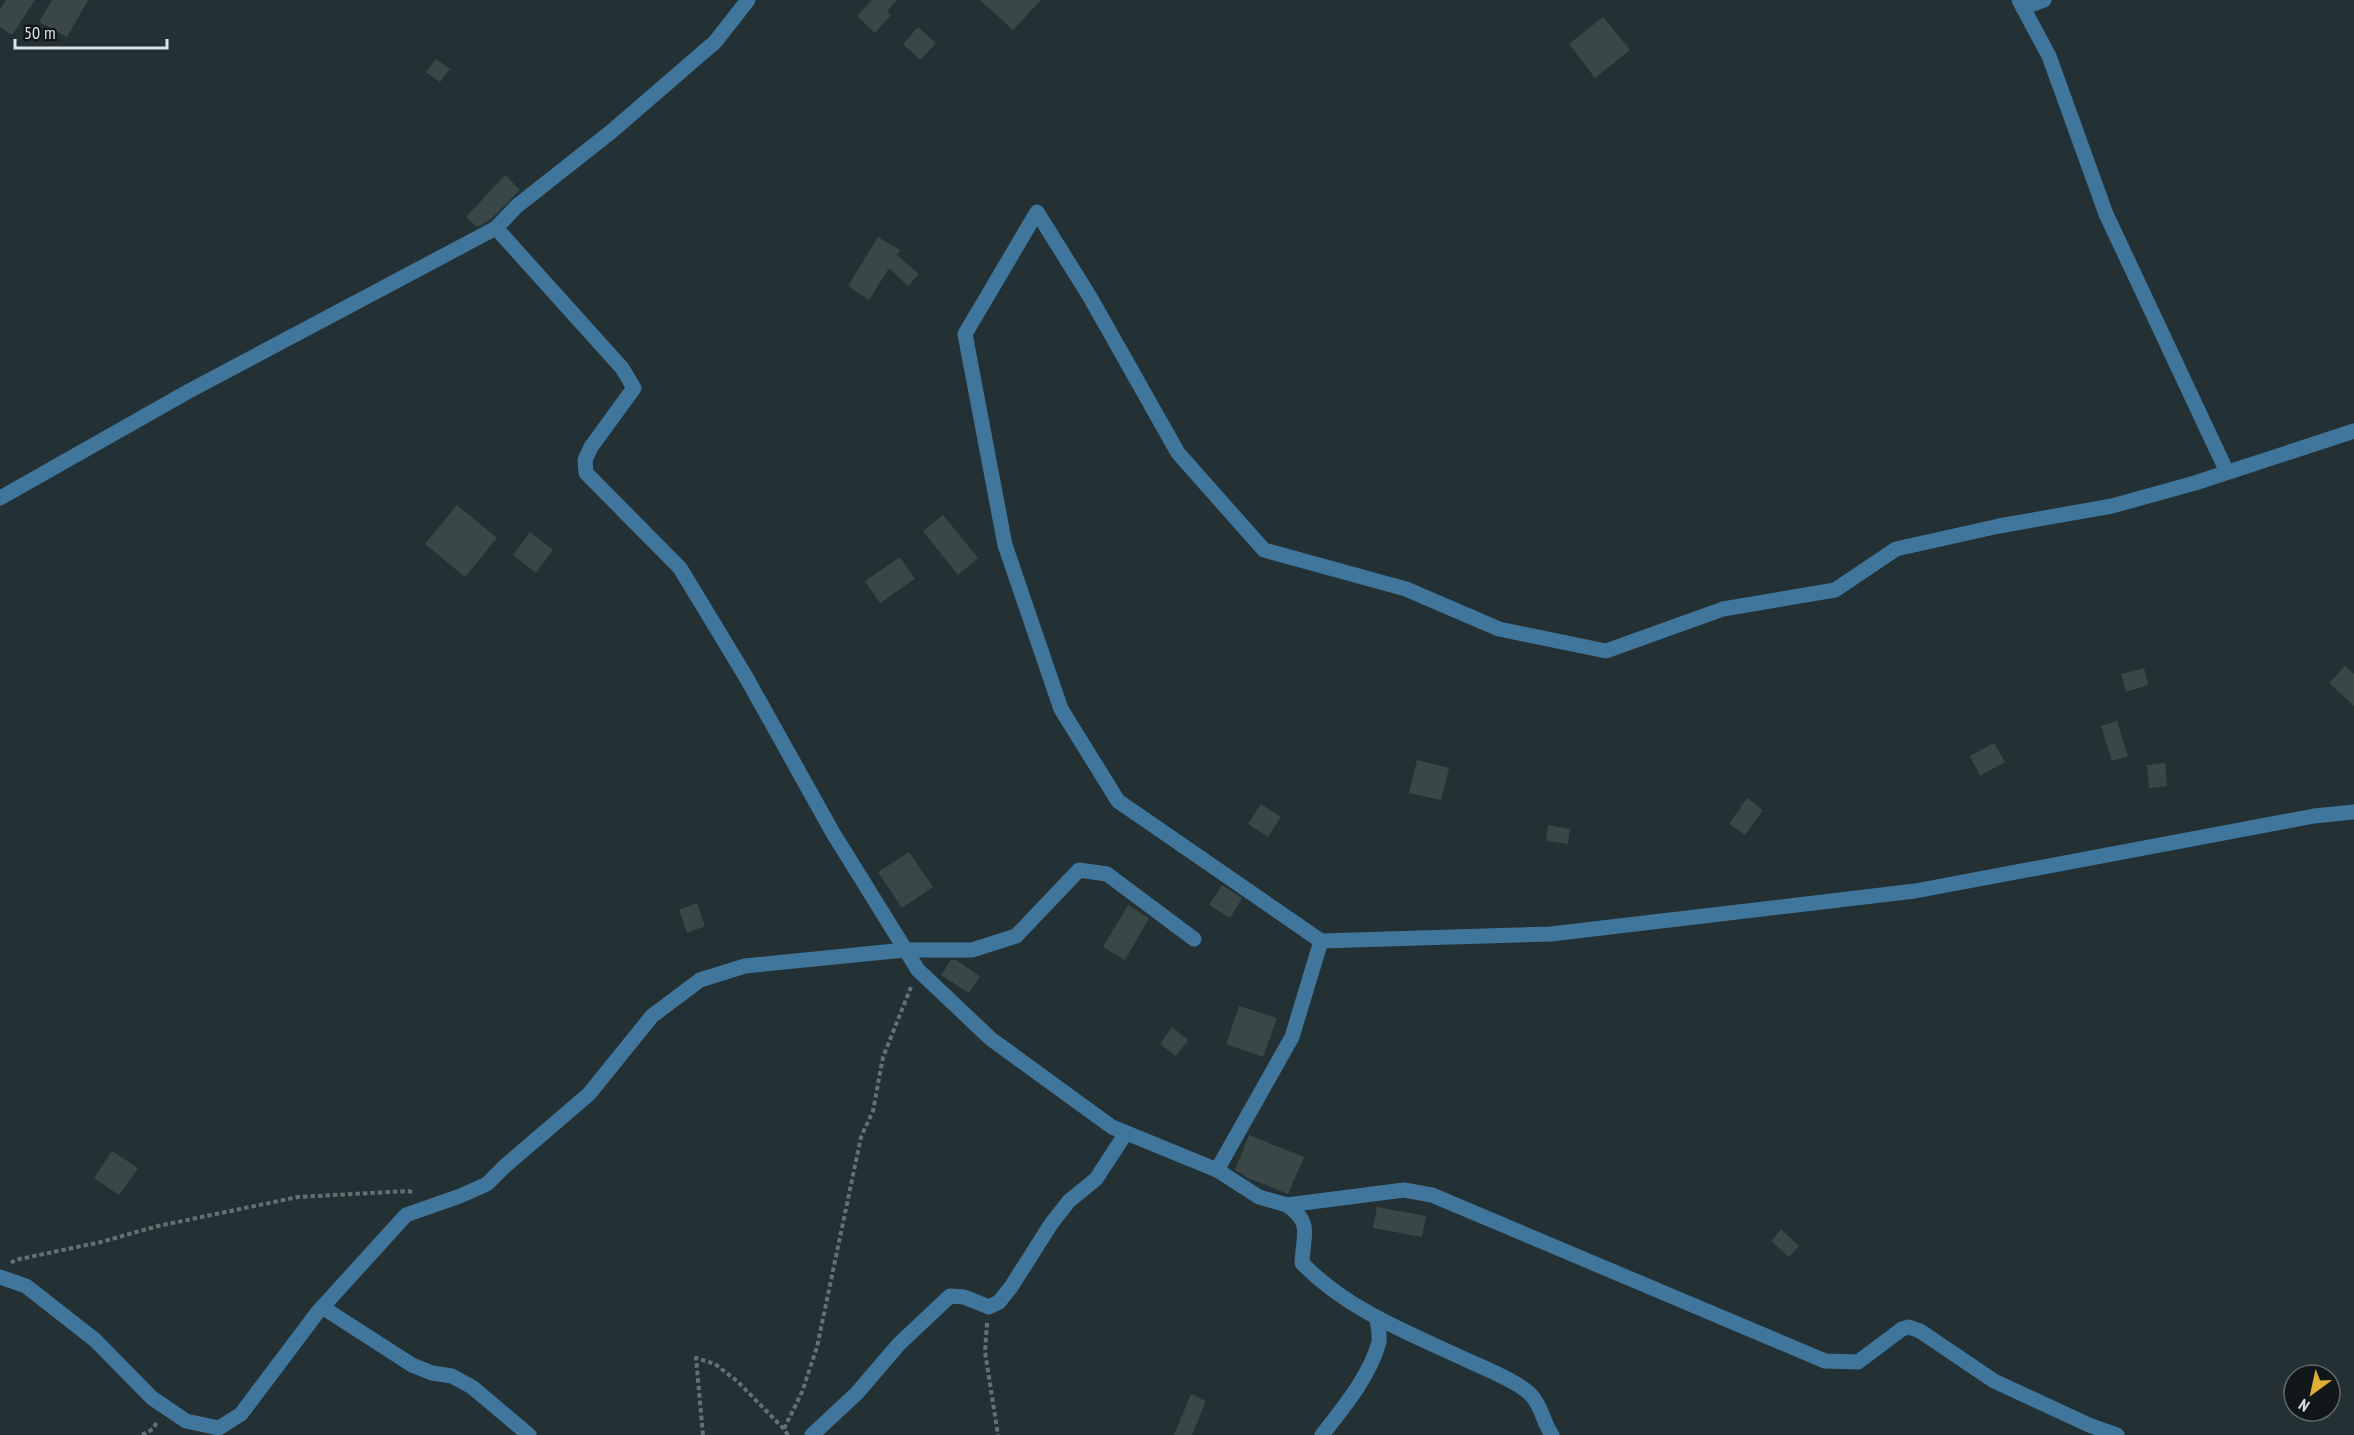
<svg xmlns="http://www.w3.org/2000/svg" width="2354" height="1435" font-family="'PT Sans Narrow',sans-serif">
<rect width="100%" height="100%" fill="#233034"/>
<g fill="#394847">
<polygon points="6,0 35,0 12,35 0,27 0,9"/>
<polygon points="52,0 88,0 67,37 39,22"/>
<polygon points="872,0 897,0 887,11 891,15 875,33 857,16"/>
<polygon points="980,0 1041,0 1013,30"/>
<polygon points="1603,17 1630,50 1595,78 1569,44"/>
<polygon points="918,27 936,43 920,60 903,44"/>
<polygon points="436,59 450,69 440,82 426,72"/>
<polygon points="505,175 520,190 490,220 477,227 466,217"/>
<polygon points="878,237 900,250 897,255 919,274 908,286 889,268 869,300 848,286"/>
<polygon points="457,505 497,538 465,577 425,544"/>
<polygon points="943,515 978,558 958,575 923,531"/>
<polygon points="530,532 553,550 536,573 513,555"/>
<polygon points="900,557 915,579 880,603 865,581"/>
<polygon points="2345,666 2354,674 2354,706 2329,683"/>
<polygon points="2144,668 2148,685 2126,692 2121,674"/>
<polygon points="2117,721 2128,756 2112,761 2101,726"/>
<polygon points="1994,743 2005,762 1980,776 1970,756"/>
<polygon points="1417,760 1449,768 1441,800 1409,793"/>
<polygon points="2165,763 2167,786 2149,788 2147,765"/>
<polygon points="1747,798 1763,810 1745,835 1729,824"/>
<polygon points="1261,804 1281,817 1268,837 1248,824"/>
<polygon points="1548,825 1570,829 1568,844 1546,841"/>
<polygon points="909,852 933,887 902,908 878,872"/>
<polygon points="1222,885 1242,898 1230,918 1209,905"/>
<polygon points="697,903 705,926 687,933 679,910"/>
<polygon points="1128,905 1149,918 1125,960 1103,947"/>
<polygon points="951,960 956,960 980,976 969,993 941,975"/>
<polygon points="1239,1006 1277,1018 1263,1057 1226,1044"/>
<polygon points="1172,1027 1188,1040 1176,1056 1160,1044"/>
<polygon points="1249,1135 1304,1157 1288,1194 1246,1177 1235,1170"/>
<polygon points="112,1151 138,1168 119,1195 94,1178"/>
<polygon points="1377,1207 1426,1216 1422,1237 1373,1228"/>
<polygon points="1781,1229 1799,1246 1789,1257 1771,1241"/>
<polygon points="1191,1394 1206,1401 1192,1435 1174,1435"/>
</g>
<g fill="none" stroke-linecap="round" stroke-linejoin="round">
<g stroke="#657073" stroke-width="4" stroke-dasharray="4.5 3" stroke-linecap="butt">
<polyline points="11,1263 15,1260 101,1242 158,1226 298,1197 408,1191 415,1193"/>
<polyline points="987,1323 985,1352 998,1435"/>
<polyline points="142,1435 153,1429 157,1422"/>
<polyline points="703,1435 696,1358 715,1364 737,1381 784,1429"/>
<polyline points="788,1435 784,1429 802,1392 817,1347 861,1137 873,1111 883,1057 911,987"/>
</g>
<g stroke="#40769b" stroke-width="15">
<polyline points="748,0 715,42 612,131 517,206 496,228 622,368 634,388 591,447 585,460 586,473 680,568 746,677 833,833 918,970 991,1039 1112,1127 1217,1170 1259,1197 1287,1205 1404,1190 1432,1195 1825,1361 1858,1362 1902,1329 1909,1327 1920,1331 1994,1381 2089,1425 2117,1435"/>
<polyline points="2019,0 2049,56 2106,214 2227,472"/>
<polyline points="2023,8 2044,0"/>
<polyline points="2354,431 2195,483 2112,506 1999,526 1896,549 1835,590 1723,609 1606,651 1499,629 1406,589 1264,550 1178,453 1090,297 1037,212 965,334 1005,545 1061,709 1118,801 1321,941 1551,934 1915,891 2314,816 2354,812"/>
<polyline points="0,498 189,391 496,228"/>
<polyline points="1217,1170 1292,1037 1321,941"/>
<path d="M1287,1205c26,18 16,30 15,58 46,48 110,71 169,99 14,6 51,22 60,33 11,11 12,28 21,40"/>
<polyline points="0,1277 26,1286 95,1340 152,1398 186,1421 219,1428 241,1414 317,1313 406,1215 460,1196 487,1184 505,1166 589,1094 652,1016 700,980 745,966 905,950 972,950 1016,936 1079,870 1107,874 1194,939"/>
<polyline points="322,1307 412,1365 432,1373 452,1376 472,1387 529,1435"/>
<polyline points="812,1435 857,1393 899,1344 950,1296 964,1297 989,1307 999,1302 1011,1287 1051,1224 1069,1201 1096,1179 1126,1133"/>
<path d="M1322,1435c21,-27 48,-59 57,-93 1,-7 -1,-16 -2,-23"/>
</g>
</g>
<g transform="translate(2312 1393) rotate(213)"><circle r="28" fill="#111719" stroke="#61696b" stroke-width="1.5"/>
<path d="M0-4.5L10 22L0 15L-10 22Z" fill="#e0b034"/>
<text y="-9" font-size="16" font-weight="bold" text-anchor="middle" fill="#dae3e5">N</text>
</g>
<path d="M15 39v9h152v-9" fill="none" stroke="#dae3e5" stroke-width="3"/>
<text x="24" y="39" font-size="18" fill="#dae3e5" stroke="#111719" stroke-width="4.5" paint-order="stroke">50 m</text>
</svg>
